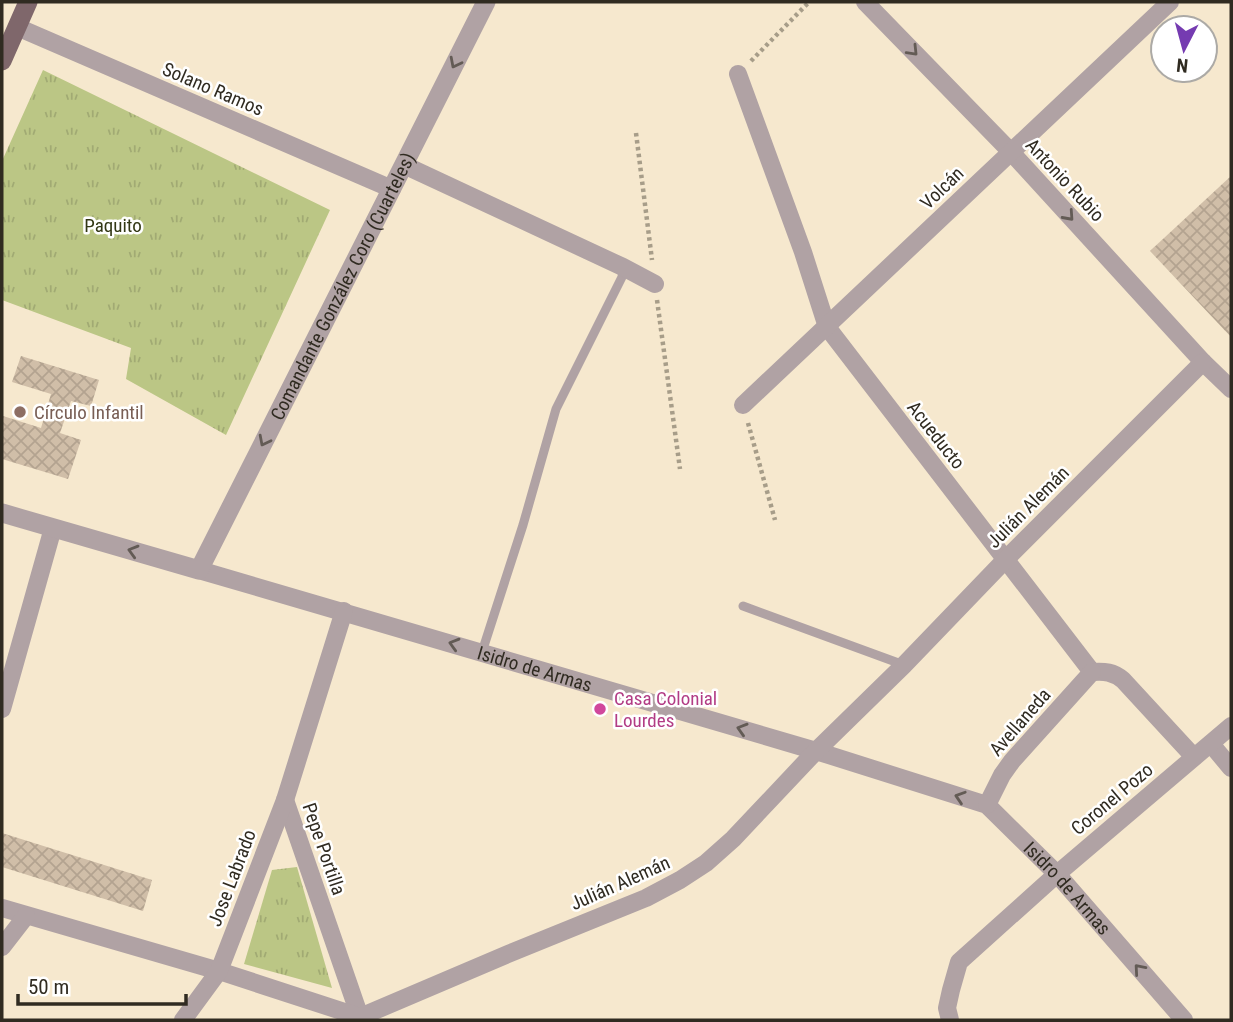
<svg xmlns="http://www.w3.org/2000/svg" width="1233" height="1022" font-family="'Roboto Condensed',sans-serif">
<defs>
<pattern id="grass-tufts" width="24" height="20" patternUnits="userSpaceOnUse" patternTransform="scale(1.75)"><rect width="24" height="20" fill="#bbc685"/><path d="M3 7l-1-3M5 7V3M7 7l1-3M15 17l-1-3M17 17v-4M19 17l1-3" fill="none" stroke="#a1aa73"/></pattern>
<pattern id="building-cross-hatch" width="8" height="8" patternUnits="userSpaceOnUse" patternTransform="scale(1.75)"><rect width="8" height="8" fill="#d0bea8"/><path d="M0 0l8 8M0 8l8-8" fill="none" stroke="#b3a390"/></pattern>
</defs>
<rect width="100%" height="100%" fill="#f6e8ce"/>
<g fill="url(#grass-tufts)">
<polygon points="43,70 330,210 226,435 126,379 131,348 2,300 2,161"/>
<polygon points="297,867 332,988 244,964 272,870"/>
</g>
<g fill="url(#building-cross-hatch)">
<polygon points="1231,176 1231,337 1150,251"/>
<polygon points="21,356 99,380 91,406 71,401 60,433 81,440 68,479 2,459 3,416 41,428 51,394 12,382"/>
<polygon points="2,833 152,880 143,911 2,867"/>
</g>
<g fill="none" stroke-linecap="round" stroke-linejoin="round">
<g stroke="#a79d89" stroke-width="4.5" stroke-dasharray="3.5 3.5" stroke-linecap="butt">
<polyline points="751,61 809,2"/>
<polyline points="636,133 652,260"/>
<polyline points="657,300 680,469"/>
<polyline points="748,423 775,520"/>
</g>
<g stroke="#b0a2a4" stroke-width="9">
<polyline points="743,606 904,665"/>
<polyline points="482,652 523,525 556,409 622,277 623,267"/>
</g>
<g stroke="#b0a2a4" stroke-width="18">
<polyline points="865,2 1011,152 1203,362 1231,389"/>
<polyline points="17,27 392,189"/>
<path d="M738,74l65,178 24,75 265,345c13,-1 21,0 31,8l71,77"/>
<polyline points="404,165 623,267 655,284"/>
<polyline points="743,405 1170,2"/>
<path id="s1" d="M199,570l617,181 171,54 70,69 127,146"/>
<polyline points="2,709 53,528"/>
<polyline points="1211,744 1231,768"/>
<polyline points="285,800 361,1020"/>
<polyline points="987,805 1002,775 1012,761 1092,672"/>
<polyline points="2,908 219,971 360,1017 508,954 646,898 680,880 706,863 733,839 816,751 904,665 1005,560 1203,362"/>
<polyline points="2,947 26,916"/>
<polyline points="183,1020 219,971 285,800 344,611"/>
<polyline points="950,1020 947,1008 951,990 959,962 1057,874 1231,726"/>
</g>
<path stroke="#b0a2a4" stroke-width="19" id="s2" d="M2,513l197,57 287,-568"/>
<polyline stroke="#7f676b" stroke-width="19" points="2,61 28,2"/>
</g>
<defs><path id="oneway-chevron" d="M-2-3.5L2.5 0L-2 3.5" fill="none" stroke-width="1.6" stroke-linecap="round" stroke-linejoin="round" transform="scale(1.75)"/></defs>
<g stroke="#635b55">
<use href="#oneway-chevron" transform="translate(913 51) rotate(46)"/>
<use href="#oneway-chevron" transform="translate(455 63) rotate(117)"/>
<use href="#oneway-chevron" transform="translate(1069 216) rotate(48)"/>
<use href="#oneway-chevron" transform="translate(264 441) rotate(117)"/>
<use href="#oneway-chevron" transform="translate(133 551) rotate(-164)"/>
<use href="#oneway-chevron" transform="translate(454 644) rotate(-164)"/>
<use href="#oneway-chevron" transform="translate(742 729) rotate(-163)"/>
<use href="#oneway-chevron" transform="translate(960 797) rotate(-162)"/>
<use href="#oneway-chevron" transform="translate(1139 969) rotate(-131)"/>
</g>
<circle fill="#8d6e63" stroke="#fff" stroke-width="2.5" cx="20" cy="412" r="7"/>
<circle fill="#d1479c" stroke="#fff" stroke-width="2.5" cx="600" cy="709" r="7"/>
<g text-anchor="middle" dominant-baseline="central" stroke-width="5" stroke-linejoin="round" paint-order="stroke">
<g font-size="19" fill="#302b21" stroke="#fff">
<text transform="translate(213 89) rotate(23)">Solano Ramos</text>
<text transform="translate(1065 180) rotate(47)">Antonio Rubio</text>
<text transform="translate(942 188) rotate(-44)">Volcán</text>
<text stroke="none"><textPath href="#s2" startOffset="523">Comandante González Coro (Cuarteles)</textPath></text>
<text transform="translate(936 435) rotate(52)">Acueducto</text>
<text transform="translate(1028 507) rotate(-45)">Julián Alemán</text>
<text stroke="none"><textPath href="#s1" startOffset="350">Isidro de Armas</textPath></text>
<text transform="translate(1020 722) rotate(-49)">Avellaneda</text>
<text transform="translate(1112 799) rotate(-40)">Coronel Pozo</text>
<text transform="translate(324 849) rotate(71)">Pepe Portilla</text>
<text transform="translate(232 878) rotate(-69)">Jose Labrado</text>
<text transform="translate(620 883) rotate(-24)">Julián Alemán</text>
<text stroke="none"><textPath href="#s1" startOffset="938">Isidro de Armas</textPath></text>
</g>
<g font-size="19" fill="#323714" stroke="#fff">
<text x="113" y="225">Paquito</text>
</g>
<g font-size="19" fill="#785e54" stroke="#fff" text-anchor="start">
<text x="34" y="412">Círculo Infantil</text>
</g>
<g font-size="19" fill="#b23c85" stroke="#fff" text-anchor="start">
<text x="614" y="698">Casa Colonial<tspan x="614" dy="22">Lourdes</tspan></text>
</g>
</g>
<rect width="1233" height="1022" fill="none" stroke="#302b21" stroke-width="7"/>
<g transform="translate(1184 49) rotate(186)"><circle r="33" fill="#ffffff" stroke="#acaaa6" stroke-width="2"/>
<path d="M0-5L12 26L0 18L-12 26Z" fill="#753bb1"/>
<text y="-10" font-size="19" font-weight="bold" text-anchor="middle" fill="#302b21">N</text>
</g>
<path d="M18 994v10h168v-10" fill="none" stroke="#302b21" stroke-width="3.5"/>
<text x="28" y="994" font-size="21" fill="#302b21" stroke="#ffffff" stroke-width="5" paint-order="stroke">50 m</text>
</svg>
